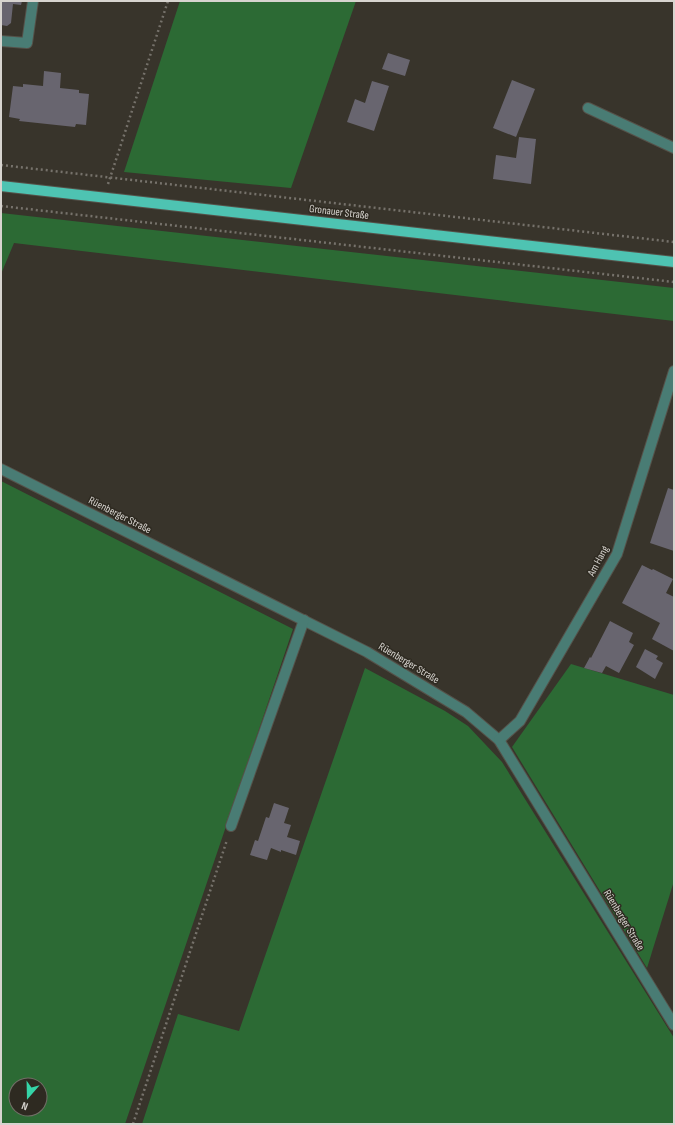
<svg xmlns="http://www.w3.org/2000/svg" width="675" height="1125" font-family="'Sofia Sans Condensed',sans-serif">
<rect width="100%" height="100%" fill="#38342b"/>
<g fill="#2c6a34" fill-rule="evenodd">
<polygon points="180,1 356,1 291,188 124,172"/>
<polygon points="1,213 674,288 674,321 14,243 1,274"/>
<path d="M1,481l292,148 -168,495h-124zM16,1085h24v24h-24z"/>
<polygon points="571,664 674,695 674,881 647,968 512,747"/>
<polygon points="365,668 445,711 468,726 502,762 674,1038 674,1124 142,1124 178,1014 239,1031"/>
</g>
<g fill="#68656f">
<polygon points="1,1 22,1 21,5 13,4 11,23 7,26 1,25"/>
<polygon points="388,53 410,60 405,76 382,69"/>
<polygon points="44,71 61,73 60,88 79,90 79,93 89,94 86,125 76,124 75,127 19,121 20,119 9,117 13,86 23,87 23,84 43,86"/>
<polygon points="512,80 535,89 516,137 493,128"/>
<polygon points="372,81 389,86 374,131 347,122 355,99 365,103"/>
<polygon points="519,137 536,139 531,184 493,179 496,155 516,158"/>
<polygon points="668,488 674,490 674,551 650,543"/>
<polygon points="642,565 652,570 653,569 673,579 666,593 674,597 674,651 652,639 660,623 622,603"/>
<polygon points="610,621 633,633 629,642 634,645 619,673 606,666 602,673 584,668 590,657 591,658"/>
<polygon points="645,649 658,656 656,659 663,663 655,679 636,667"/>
<polygon points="274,803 289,808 284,823 291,825 287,837 300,841 296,855 281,850 281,852 271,848 267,860 250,855 255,840 258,841 266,817 269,818"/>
</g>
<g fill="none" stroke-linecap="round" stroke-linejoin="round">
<g stroke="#555149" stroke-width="12">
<g id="minor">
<polyline points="1,41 27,43 33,1"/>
<polyline points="588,108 674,148"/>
<polyline points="1,469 367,652 466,712 499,740 674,1025"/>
<polyline points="499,740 520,721 617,554 674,371"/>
<polyline points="231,826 304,620"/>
</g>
</g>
<g stroke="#555149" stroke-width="12">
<polyline id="major" points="1,186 674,262"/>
</g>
<g stroke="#76726b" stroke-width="2.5" stroke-dasharray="2 3" stroke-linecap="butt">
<polyline points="1,165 674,242"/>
<polyline points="108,184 168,1"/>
<polyline points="1,206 674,282"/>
<polyline points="133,1124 227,840"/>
</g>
<use href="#minor" stroke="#497c74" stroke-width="10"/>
<use href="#major" stroke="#4ec3b2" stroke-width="10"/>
</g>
<g text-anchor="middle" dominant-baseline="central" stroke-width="3" stroke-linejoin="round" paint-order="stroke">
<g font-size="11" fill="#d7d4cf" stroke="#2e2a21">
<text transform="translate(339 212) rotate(7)">Gronauer Straße</text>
<text transform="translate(120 515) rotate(27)">Rüenberger Straße</text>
<text transform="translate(598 561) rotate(-62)">Am Hang</text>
<text transform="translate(409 663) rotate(31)">Rüenberger Straße</text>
<text transform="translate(624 920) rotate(59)">Rüenberger Straße</text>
</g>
</g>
<rect width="675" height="1125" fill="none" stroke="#d7d4cf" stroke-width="4"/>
<g transform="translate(28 1097) rotate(200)"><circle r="19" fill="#2e2a21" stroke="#726e67"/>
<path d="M0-3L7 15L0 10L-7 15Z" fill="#35d4a7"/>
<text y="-6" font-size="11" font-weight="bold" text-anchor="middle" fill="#d7d4cf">N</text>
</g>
</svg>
